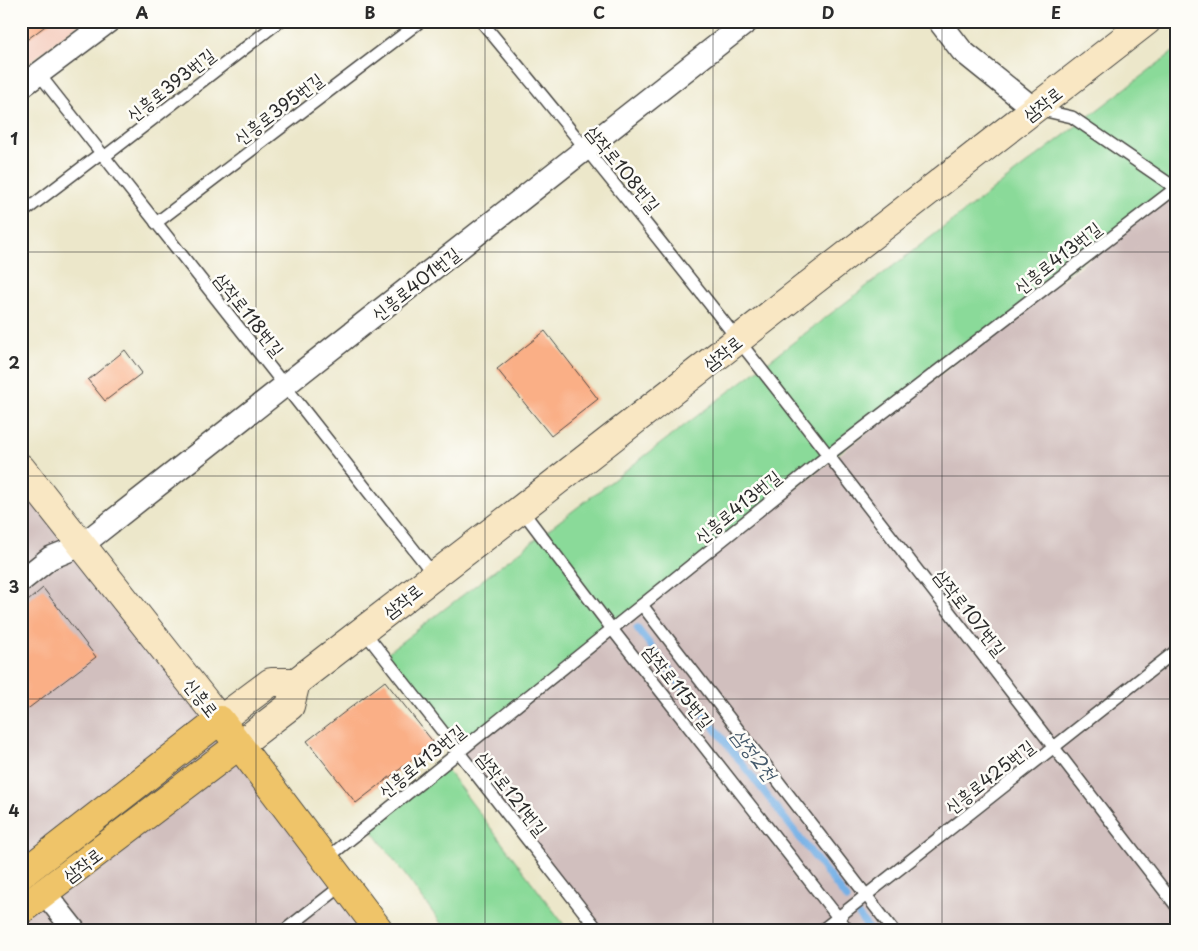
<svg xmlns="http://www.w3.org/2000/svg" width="1198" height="951" font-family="'Playpen Sans','Poor Story',sans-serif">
<rect width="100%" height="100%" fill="#fdfcf7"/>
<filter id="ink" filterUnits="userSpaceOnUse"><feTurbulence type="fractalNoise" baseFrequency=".02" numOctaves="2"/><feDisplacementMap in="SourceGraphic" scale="10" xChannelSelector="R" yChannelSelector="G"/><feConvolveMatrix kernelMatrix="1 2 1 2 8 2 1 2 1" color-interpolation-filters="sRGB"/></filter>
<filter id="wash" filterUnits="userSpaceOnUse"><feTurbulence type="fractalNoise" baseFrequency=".0096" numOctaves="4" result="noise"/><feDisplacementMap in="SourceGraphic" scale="20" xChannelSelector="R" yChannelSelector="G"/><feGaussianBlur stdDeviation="1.12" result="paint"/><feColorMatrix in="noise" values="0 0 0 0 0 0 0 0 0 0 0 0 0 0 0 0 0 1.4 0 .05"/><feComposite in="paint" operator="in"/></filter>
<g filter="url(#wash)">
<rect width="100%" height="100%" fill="#ece7ca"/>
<polygon fill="#f6d2c4" points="21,21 83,21 21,69"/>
<g fill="#d1bfbe">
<polygon points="1177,190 1177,930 598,930 459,752"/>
<polygon points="21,468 379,930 21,930"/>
</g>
<g fill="#8ada99" stroke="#5a8262">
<polygon points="1177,49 1177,186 459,752 383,656"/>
<polygon points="443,765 568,930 446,930 368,825"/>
</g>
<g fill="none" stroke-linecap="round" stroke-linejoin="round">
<g stroke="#75b0e6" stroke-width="7">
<polyline points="637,628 847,899"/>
<polyline points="859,916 870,930"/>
</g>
</g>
<g id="blocks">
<g fill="#faaf86">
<polygon points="21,21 52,21 21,44"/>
<polygon points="545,331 598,399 551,436 497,369"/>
<polygon points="125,350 142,373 105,401 88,380"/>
<polygon points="43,588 96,657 21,714 21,653 23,652 21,649 21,607"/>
<polygon points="385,681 434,743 356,803 307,741"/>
</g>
</g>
</g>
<g filter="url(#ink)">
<use href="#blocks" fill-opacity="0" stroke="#484743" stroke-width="1"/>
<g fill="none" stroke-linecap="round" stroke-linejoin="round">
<g stroke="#484743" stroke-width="14">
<g id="lane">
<path d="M481,21c240,289 466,589 696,886"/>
<polyline points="39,74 434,575"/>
<polyline points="1037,109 1072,117 1177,189"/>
<polyline points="104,157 280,21"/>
<polyline points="21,214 101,153"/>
<polyline points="156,223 421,21"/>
<polyline points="521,509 612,629 848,930"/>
<polyline points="642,605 893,930"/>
<polyline points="363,630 598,930"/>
<polyline points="326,859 827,456 1177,187"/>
<polyline points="285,930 344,884"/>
<polyline points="822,930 1177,650"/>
</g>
</g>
<g stroke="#484743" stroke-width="25">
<g id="street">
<polyline points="939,21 962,51 1034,109"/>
<polyline points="21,87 109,21"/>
<polyline points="21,581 50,558 82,545 748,21"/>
<polyline points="44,892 74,930"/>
</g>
</g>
<g stroke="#484743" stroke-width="30">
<g id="secondary">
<polyline points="21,468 220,720 271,682 296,682 521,509 1147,21"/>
<polyline points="239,745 290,706 296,682"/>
</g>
</g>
<g stroke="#484743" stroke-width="30">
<g id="primary">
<polyline points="21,875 220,720 379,930"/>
<polyline points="21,910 239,745"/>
</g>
</g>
<use href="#lane" stroke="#fff" stroke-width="11"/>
<use href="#street" stroke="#fff" stroke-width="22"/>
<use href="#secondary" stroke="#f9e7c3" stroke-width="28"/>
<use href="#primary" stroke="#efc469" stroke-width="28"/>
</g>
</g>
<path fill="none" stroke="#2b2b2b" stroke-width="1" stroke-opacity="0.55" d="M256,21v909M485,21v909M713,21v909M942,21v909M21,252h1156M21,476h1156M21,699h1156"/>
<g text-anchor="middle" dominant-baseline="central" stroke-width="5" stroke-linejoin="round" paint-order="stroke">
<g font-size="18" fill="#2b2b2b" stroke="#fdfcf7">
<text transform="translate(170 84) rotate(-38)">신흥로393번길</text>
<text transform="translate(1042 103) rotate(-38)">삼작로</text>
<text transform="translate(278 108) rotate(-37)">신흥로395번길</text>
<text transform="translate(624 168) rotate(51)">삼작로108번길</text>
<text transform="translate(1057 257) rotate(-38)">신흥로413번길</text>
<text transform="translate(415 283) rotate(-38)">신흥로401번길</text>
<text transform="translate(250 314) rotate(52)">삼작로118번길</text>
<text transform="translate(722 352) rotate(-38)">삼작로</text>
<text transform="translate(737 506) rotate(-39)">신흥로413번길</text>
<text transform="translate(402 600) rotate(-38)">삼작로</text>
<text transform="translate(971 612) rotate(52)">삼작로107번길</text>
<text transform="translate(679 686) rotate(52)">삼작로115번길</text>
<text transform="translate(202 697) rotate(52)">신흥로</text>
<text transform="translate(421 760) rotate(-39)">신흥로413번길</text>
<text transform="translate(989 776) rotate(-38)">신흥로425번길</text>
<text transform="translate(513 793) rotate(52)">삼작로121번길</text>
<text transform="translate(82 864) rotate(-37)">삼작로</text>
</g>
<g font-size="19" font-style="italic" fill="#455a6c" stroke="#fdfcf7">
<text transform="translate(755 754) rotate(52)">삼정2천</text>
</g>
</g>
<rect width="1198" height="951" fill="none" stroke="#fdfcf7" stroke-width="55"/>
<rect x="28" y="28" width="1142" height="896" fill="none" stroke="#2b2b2b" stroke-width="2"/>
<g font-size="16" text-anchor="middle" font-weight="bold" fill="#2b2b2b">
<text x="142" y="19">A</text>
<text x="370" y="19">B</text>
<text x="599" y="19">C</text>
<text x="828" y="19">D</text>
<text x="1056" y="19">E</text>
<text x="14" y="145">1</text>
<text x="14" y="369">2</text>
<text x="14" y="593">3</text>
<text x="14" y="817">4</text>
</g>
</svg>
